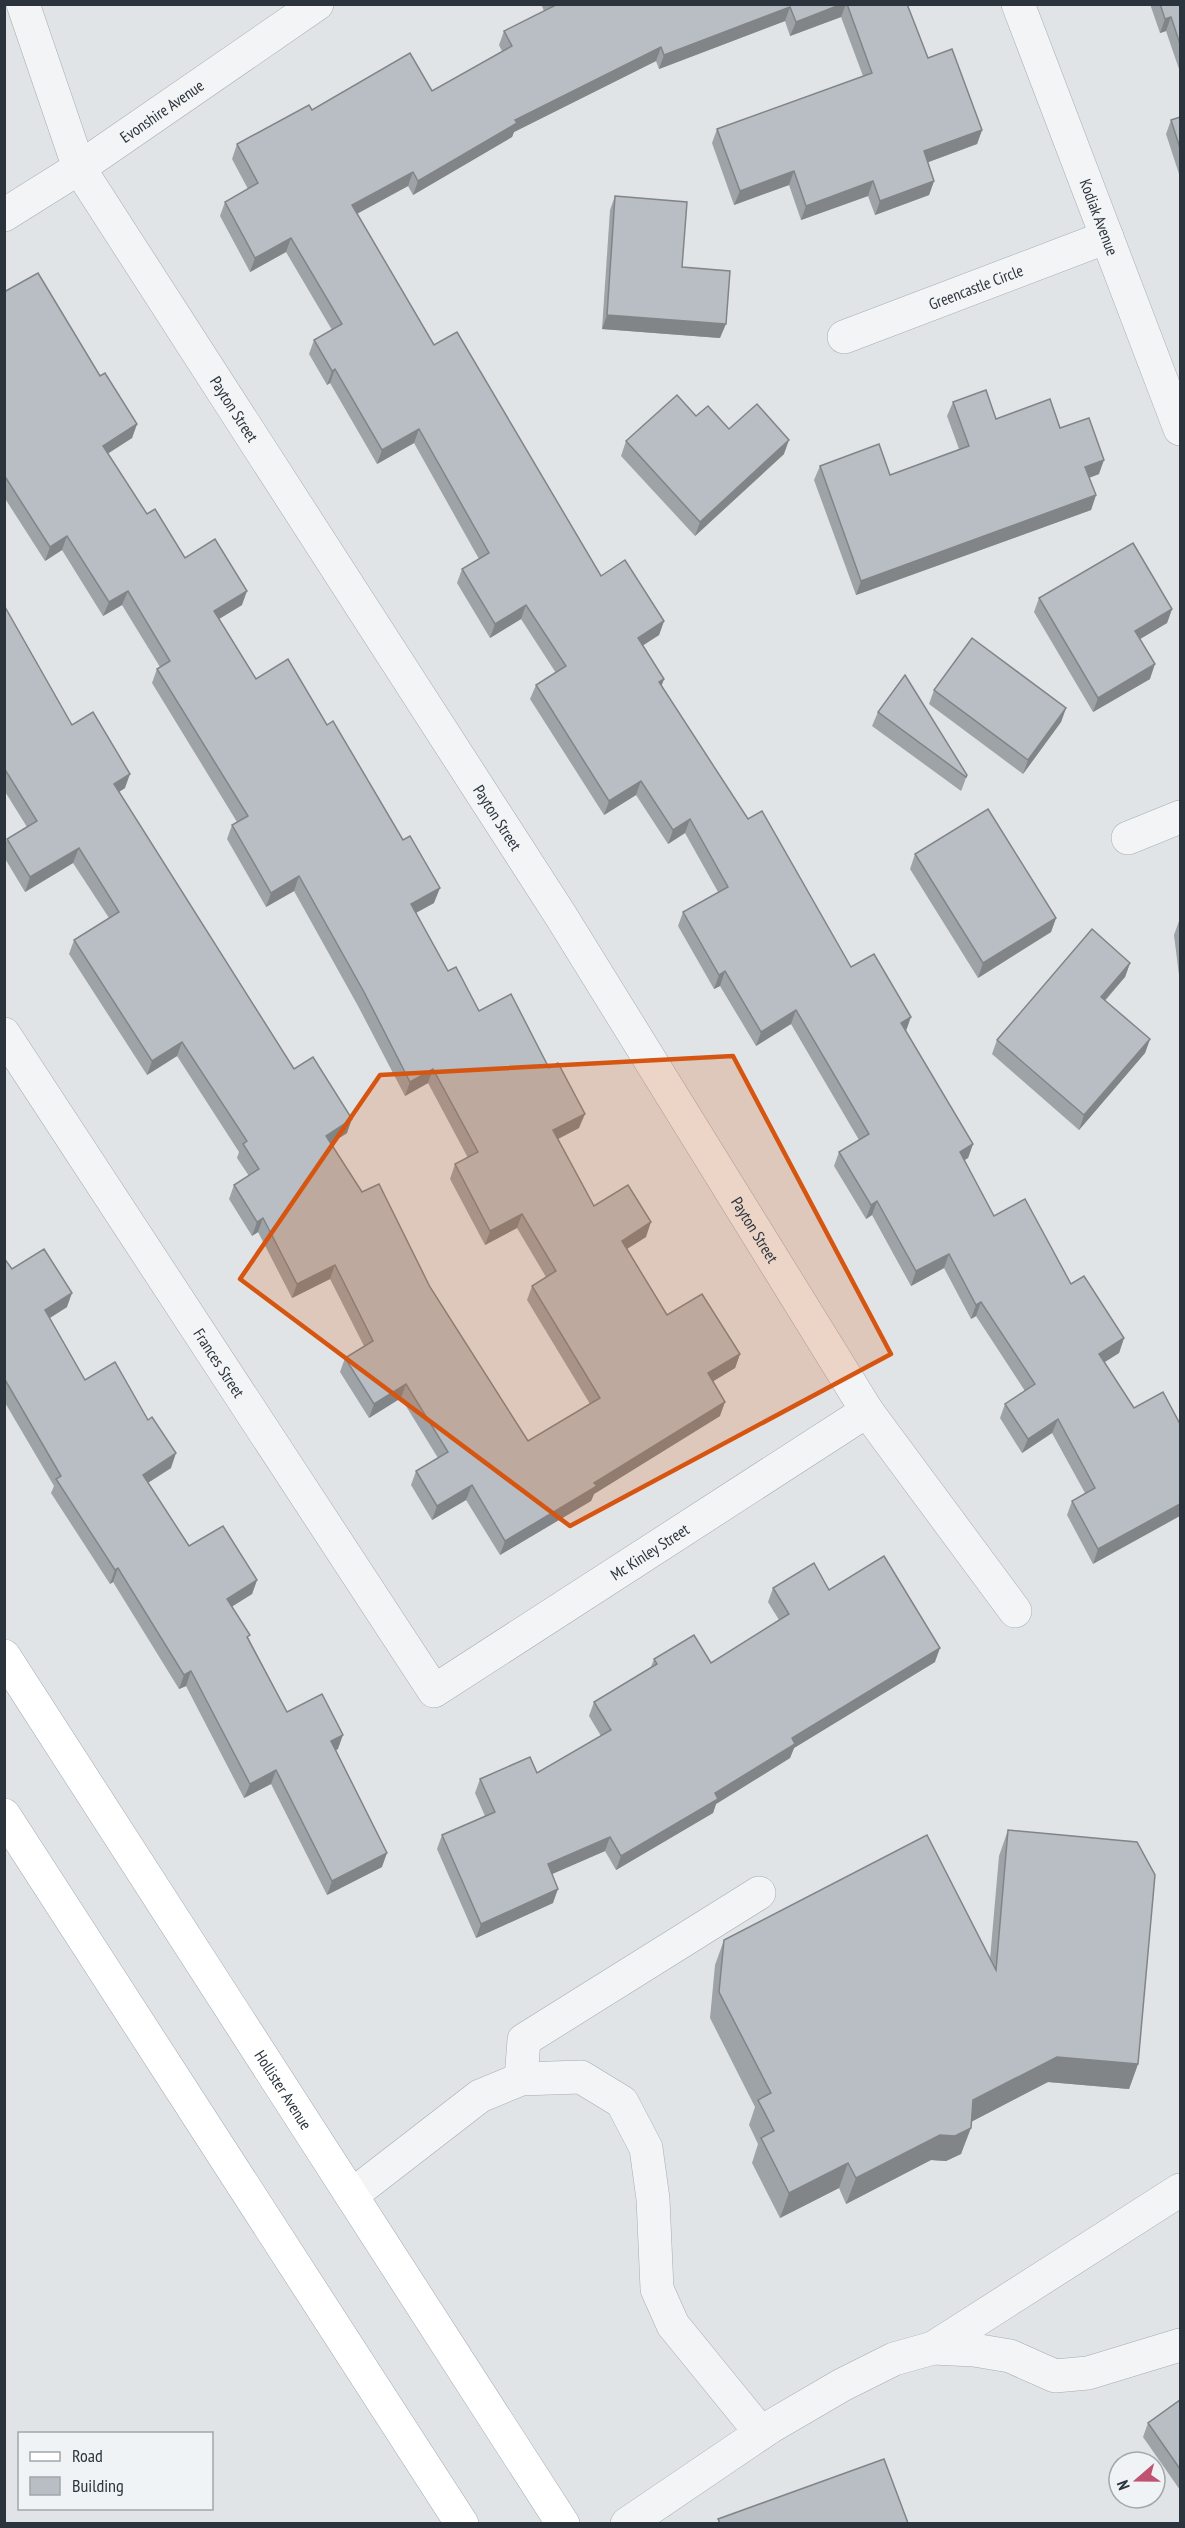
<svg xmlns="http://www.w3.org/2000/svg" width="1185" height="2528" font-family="'PT Sans Narrow',sans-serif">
<rect width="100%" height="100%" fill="#e0e4e7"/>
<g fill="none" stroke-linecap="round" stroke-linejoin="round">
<g stroke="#a6acb1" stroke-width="34">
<g id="minor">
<path id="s1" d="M23,4l56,164 482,748 306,495 148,200"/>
<path id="s2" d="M1018,4l162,425"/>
<path id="s3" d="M4,215l75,-47 238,-164"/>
<path id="s4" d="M844,337l263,-100"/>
<polyline points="1128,838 1180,817"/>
<path id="s5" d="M4,1034l430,657 433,-280"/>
<polyline points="521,2079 524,2040 759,1893"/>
<polyline points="352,2195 480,2096 521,2079 581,2077 622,2102 646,2148 653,2199 657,2289 673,2325 761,2433"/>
<polyline points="933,2348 1180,2190"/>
<polyline points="627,2524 770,2427 842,2385 894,2359 933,2348 974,2350 1010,2356 1055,2376 1088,2373 1180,2345"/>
</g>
</g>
<g stroke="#a1aab2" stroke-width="34">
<g id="major">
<path id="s6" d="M4,1656l559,868"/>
<polyline points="4,1815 462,2524"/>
</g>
</g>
<use href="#minor" stroke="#f2f4f6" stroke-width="33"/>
<use href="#major" stroke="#fff" stroke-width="33"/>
</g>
<g fill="#9ea3a8">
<polygon points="541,4 907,4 928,58 982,130 977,144 928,162 934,181 929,195 875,215 868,196 801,220 789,185 734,205 712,143 717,129 863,76 841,17 790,36 785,21 659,69 656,61 514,132 512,137 413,195 408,186 357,214 434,345 601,576 664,621 659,635 643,645 664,679 661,686 748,819 851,967 906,1031 973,1144 968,1158 964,1160 994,1216 1071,1284 1124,1338 1119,1353 1104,1362 1134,1408 1163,1392 1093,1564 1067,1515 1072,1501 1085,1493 1052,1433 1022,1453 1000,1418 1005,1404 1025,1391 976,1316 971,1319 944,1268 911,1286 872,1215 866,1219 834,1166 839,1152 859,1140 791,1024 756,1046 720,986 714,989 678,926 683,912 718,892 685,833 668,844 636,795 604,815 530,699 536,685 556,673 521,619 490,638 457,583 462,569 479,559 414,443 377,464 330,383 327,385 309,354 314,340 332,330 286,252 250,272 220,216 225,202 248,189 232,159 237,144 312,110 432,91 502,51 499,45 504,31 544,11"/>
<polygon points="1150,4 1180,4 1180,72 1166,31 1160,33"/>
<polygon points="1180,117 1180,177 1166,134 1171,120"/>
<polygon points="615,196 682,267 720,338 602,329 610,210"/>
<polygon points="4,292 100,376 137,424 132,438 108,453 147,514 185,558 242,605 219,619 256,679 434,903 416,913 448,971 479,1011 579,1128 558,1139 594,1206 646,1237 627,1249 667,1315 740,1354 735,1368 713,1381 720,1416 594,1494 591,1501 500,1555 466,1500 432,1520 411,1485 416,1471 438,1458 401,1398 369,1418 340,1372 345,1358 364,1346 330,1279 292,1298 258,1232 252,1236 229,1199 234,1185 249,1176 237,1158 239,1152 177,1056 147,1075 69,954 74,940 109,918 73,863 25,892 4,857 4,846 7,839 27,827 4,790 4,607 72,725 125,788 119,792 294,1069 347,1133 331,1143 362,1192 430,1287 528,1441 590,1404 527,1300 532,1286 546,1277 517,1228 485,1245 450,1179 455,1164 468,1158 428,1083 405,1096 358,1006 294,891 266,907 227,839 232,825 237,822 152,683 157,669 160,667 122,605 103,616 62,550 45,561 4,497"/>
<polygon points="953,402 996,419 1060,428 1099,474 1089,478 1096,495 1091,510 856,595 814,480 820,466 890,475 959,449 947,416"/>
<polygon points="696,416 729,429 784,454 695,536 621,456 626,441"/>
<polygon points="1039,598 1172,609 1167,623 1140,639 1150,679 1093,712 1034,612"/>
<polygon points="934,690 1066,708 1061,722 1023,774 929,704"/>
<polygon points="878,712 967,775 962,789 961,791 872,726"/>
<polygon points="915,854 1056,918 1051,932 978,978 910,869"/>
<polygon points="1179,921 1180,921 1180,983 1174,935"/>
<polygon points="1130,963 1125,977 1105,1001 1150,1039 1145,1053 1079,1130 992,1054 997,1040"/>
<polygon points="4,1258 12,1269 67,1307 50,1318 85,1380 171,1468 148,1483 189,1546 257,1580 252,1594 232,1606 287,1712 338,1749 336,1750 382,1867 327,1895 271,1784 244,1798 186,1686 179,1689 113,1582 110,1584 51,1493 54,1486 4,1401"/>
<polygon points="773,1588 829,1590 935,1662 794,1748 790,1758 716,1804 713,1813 616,1870 605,1851 552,1874 553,1903 476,1938 437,1849 442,1835 485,1816 475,1793 480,1779 537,1773 601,1736 589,1716 594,1702 651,1667 654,1659 711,1663 779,1620 768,1602"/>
<polygon points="1008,1830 1138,2064 1129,2089 1048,2082 971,2122 961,2154 946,2161 931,2160 846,2204 839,2188 780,2218 752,2163 758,2144 749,2125 755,2107 710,2018 715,1965 724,1940 990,1959 999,1856"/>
<polygon points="1180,2400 1180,2490 1143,2437 1148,2423"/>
</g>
<g fill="#818588">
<polygon points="842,4 846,4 841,17 790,36 796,22"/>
<polygon points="790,7 785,21 659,69 664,55"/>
<polygon points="1171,17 1166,31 1160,33 1165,19"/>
<polygon points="661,47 656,61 514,132 512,137 413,195 418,181 515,120"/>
<polygon points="982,130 977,144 918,166 924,151"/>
<polygon points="794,171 789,185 734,205 740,191"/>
<polygon points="413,172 408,186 347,219 352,205"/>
<polygon points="873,181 868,196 801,220 806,206"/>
<polygon points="934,181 929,195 875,215 880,201"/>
<polygon points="291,238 286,252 250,272 255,258"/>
<polygon points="607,315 726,324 720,338 602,329"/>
<polygon points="335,369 330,383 327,385 332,371"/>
<polygon points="137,424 132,438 98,460 103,446"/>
<polygon points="419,429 414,443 377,464 382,450"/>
<polygon points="789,440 784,454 695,536 700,522"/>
<polygon points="1104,460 1099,474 1080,481 1085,467"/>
<polygon points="1096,495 1091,510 856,595 861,581"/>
<polygon points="67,536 62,550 45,561 50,547"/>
<polygon points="128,591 122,605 103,616 109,602"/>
<polygon points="247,591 242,605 209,625 214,611"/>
<polygon points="526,605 521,619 490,638 495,624"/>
<polygon points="1172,609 1167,623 1130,645 1135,631"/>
<polygon points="664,621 659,635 633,652 638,638"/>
<polygon points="1155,664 1150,679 1093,712 1098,698"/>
<polygon points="664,679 659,693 659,682"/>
<polygon points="1066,708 1061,722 1023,774 1028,760"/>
<polygon points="130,774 125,788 109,798 114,784"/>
<polygon points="641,781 636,795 604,815 609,801"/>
<polygon points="690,819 685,833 668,844 673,830"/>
<polygon points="79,848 73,863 25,892 30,877"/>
<polygon points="299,876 294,891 266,907 271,893"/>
<polygon points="440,888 434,903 406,918 411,904"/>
<polygon points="1056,918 1051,932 978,978 983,963"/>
<polygon points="1130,963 1125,977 1095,1011 1101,997"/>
<polygon points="725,971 720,986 714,989 719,975"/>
<polygon points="796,1010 791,1024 756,1046 761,1032"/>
<polygon points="911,1017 906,1031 901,1023"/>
<polygon points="1150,1039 1145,1053 1079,1130 1084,1115"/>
<polygon points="182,1042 177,1056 147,1075 152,1061"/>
<polygon points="433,1069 428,1083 405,1096 410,1082"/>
<polygon points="585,1114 579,1128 548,1144 553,1130"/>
<polygon points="352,1119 347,1133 321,1150 326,1136"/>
<polygon points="973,1144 968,1158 955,1166 960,1152"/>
<polygon points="877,1201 872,1215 866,1219 871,1205"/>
<polygon points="522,1214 517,1228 485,1245 490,1231"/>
<polygon points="263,1218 258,1232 252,1236 257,1222"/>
<polygon points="651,1222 646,1237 617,1255 622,1241"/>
<polygon points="949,1254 944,1268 911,1286 916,1271"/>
<polygon points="335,1265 330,1279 292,1298 297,1284"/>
<polygon points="72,1293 67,1307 40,1324 45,1310"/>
<polygon points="981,1302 976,1316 971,1319 976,1305"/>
<polygon points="1124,1338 1119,1353 1094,1369 1099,1354"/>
<polygon points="740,1354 735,1368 702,1388 708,1373"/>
<polygon points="406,1384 401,1398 369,1418 374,1404"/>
<polygon points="725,1402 720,1416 594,1494 591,1501 500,1555 505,1541 594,1483"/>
<polygon points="1058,1419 1052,1433 1022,1453 1028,1439"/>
<polygon points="176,1453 171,1468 138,1489 143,1475"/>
<polygon points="472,1485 466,1500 432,1520 437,1506"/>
<polygon points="1180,1504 1180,1516 1093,1564 1098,1549"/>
<polygon points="118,1568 113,1582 110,1584 115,1570"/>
<polygon points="257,1580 252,1594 222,1613 227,1599"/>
<polygon points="940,1648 935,1662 794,1748 790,1758 716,1804 713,1813 616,1870 621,1856 715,1793 792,1738"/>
<polygon points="191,1671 186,1686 179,1689 184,1675"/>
<polygon points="343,1735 338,1749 326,1755 331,1741"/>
<polygon points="276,1770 271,1784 244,1798 250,1784"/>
<polygon points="610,1837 605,1851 543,1878 548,1864"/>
<polygon points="387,1853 382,1867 327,1895 332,1881"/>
<polygon points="558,1889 553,1903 476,1938 481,1924"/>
<polygon points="1057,2057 1138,2064 1129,2089 1048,2082 963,2126 973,2100"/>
<polygon points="971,2128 961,2154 946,2161 931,2160 846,2204 856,2178 940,2135"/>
<polygon points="848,2163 839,2188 780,2218 789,2193"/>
</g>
<g fill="#b8bec3" stroke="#818588" stroke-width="1.5">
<polygon points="553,4 842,4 796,22 790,7 664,55 661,47 515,120 517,123 418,181 413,172 352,205 434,345 457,332 601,576 625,560 664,621 638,638 664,679 659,682 748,819 762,811 851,967 874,954 911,1017 901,1023 973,1144 960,1152 994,1216 1025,1199 1071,1284 1084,1276 1124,1338 1099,1354 1134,1408 1163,1392 1180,1424 1180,1504 1098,1549 1072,1501 1095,1488 1058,1419 1028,1439 1005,1404 1035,1384 981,1302 976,1305 949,1254 916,1271 877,1201 871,1205 839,1152 869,1134 796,1010 761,1032 725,971 719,975 683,912 728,887 690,819 673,830 641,781 609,801 536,685 566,666 526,605 495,624 462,569 489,553 419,429 382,450 335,369 332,371 314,340 342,324 291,238 255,258 225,202 258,183 237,144 309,105 312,110 410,53 432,91 512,46 504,31 554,6"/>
<polygon points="847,4 907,4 928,58 952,49 982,130 924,151 934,181 880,201 873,181 806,206 794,171 740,191 717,129 872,73"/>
<polygon points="1160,4 1180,4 1180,44 1171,17 1165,19"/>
<polygon points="1180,117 1180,148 1171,120"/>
<polygon points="615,196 687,202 682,267 730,271 726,324 607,315"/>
<polygon points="38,273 100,376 105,373 137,424 103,446 147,514 155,509 185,558 215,539 247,591 214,611 256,679 288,659 327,725 333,721 403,840 410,836 440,888 411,904 448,971 456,967 479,1011 511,994 549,1068 558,1063 585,1114 553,1130 594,1206 628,1185 651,1222 622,1241 667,1315 702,1294 740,1354 708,1373 725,1402 594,1483 597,1486 505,1541 472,1485 437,1506 416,1471 448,1452 406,1384 374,1404 345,1358 373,1341 335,1265 297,1284 263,1218 257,1222 234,1185 259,1169 243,1144 247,1141 182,1042 152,1061 74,940 119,912 79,848 30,877 7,839 37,821 4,768 5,607 72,725 93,712 130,774 114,784 294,1069 313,1057 352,1119 326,1136 362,1192 379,1184 430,1287 528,1441 600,1398 532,1286 556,1271 522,1214 490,1231 455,1164 478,1152 433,1069 410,1082 364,992 299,876 271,893 232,825 248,816 157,669 170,661 128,591 109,602 67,536 50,547 4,475 4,292"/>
<polygon points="986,390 996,419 1050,399 1060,428 1089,418 1104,460 1085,467 1096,495 861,581 820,466 879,444 890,475 969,446 953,402"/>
<polygon points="677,395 696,416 708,406 729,429 757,404 789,440 700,522 626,441"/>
<polygon points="1133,543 1172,609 1135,631 1155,664 1098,698 1039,598"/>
<polygon points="972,638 1066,708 1028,760 934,690"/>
<polygon points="905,675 967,775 966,777 878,712"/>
<polygon points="988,809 1056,918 983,963 915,854"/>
<polygon points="1092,929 1130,963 1101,997 1150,1039 1084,1115 997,1040"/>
<polygon points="44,1249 72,1293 45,1310 85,1380 115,1362 148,1420 152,1417 176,1453 143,1475 189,1546 223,1526 257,1580 227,1599 250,1635 247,1637 287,1712 322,1694 343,1735 331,1741 387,1853 332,1881 276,1770 250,1784 191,1671 184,1675 118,1568 115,1570 56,1479 61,1476 4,1378 4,1258 12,1269"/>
<polygon points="884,1556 940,1648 792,1738 795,1744 715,1793 718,1799 621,1856 610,1837 548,1864 558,1889 481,1924 442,1835 495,1812 480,1779 530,1757 537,1773 611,1730 594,1702 657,1664 654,1659 694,1635 711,1663 789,1614 773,1588 814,1563 829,1590"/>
<polygon points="1008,1830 1137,1842 1155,1875 1138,2064 1057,2057 973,2100 971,2128 955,2136 940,2135 856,2178 848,2163 789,2193 761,2138 774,2131 758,2100 771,2093 719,1992 724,1940 927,1835 996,1970"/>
<polygon points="1180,2400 1180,2469 1148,2423"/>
<polygon points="884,2459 908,2523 720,2523 718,2519"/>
</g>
<path fill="#d55511" fill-opacity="0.2" stroke="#d55511" stroke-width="4.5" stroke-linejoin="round" d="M733,1056l158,298 -321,172 -330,-247 140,-204z"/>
<g text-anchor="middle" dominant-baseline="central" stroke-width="6" stroke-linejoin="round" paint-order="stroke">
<g font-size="16" fill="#2b343d" stroke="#eff3f5">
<text stroke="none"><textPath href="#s3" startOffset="189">Evonshire Avenue</textPath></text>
<text stroke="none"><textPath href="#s2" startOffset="228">Kodiak Avenue</textPath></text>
<text stroke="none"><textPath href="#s4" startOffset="141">Greencastle Circle</textPath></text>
<text stroke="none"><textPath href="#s1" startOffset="460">Payton Street</textPath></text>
<text stroke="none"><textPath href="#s1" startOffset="946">Payton Street</textPath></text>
<text stroke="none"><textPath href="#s1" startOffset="1432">Payton Street</textPath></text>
<text stroke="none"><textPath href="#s5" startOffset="393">Frances Street</textPath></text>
<text stroke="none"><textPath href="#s5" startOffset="1042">Mc Kinley Street</textPath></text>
<text stroke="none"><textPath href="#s6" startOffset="516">Hollister Avenue</textPath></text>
</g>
</g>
<rect width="1185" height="2528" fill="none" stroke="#2b343d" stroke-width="12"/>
<rect x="18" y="2432" width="195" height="78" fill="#eff3f5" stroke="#a1a7ab" stroke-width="1.5"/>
<rect x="30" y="2452" width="30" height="9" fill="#ffffff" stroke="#a1a7ab" stroke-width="1.5"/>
<text x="72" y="2462" font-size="18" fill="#2b343d">Road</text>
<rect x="30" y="2477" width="30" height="18" fill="#b8bec3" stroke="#a1a7ab" stroke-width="1.5"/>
<text x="72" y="2492" font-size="18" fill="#2b343d">Building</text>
<g transform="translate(1137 2480) rotate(250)"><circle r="28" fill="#eff3f5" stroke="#a1a7ab" stroke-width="1.5"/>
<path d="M0-4.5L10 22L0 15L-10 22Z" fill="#be5471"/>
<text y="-9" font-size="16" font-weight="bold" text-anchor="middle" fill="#2b343d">N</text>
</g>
</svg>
